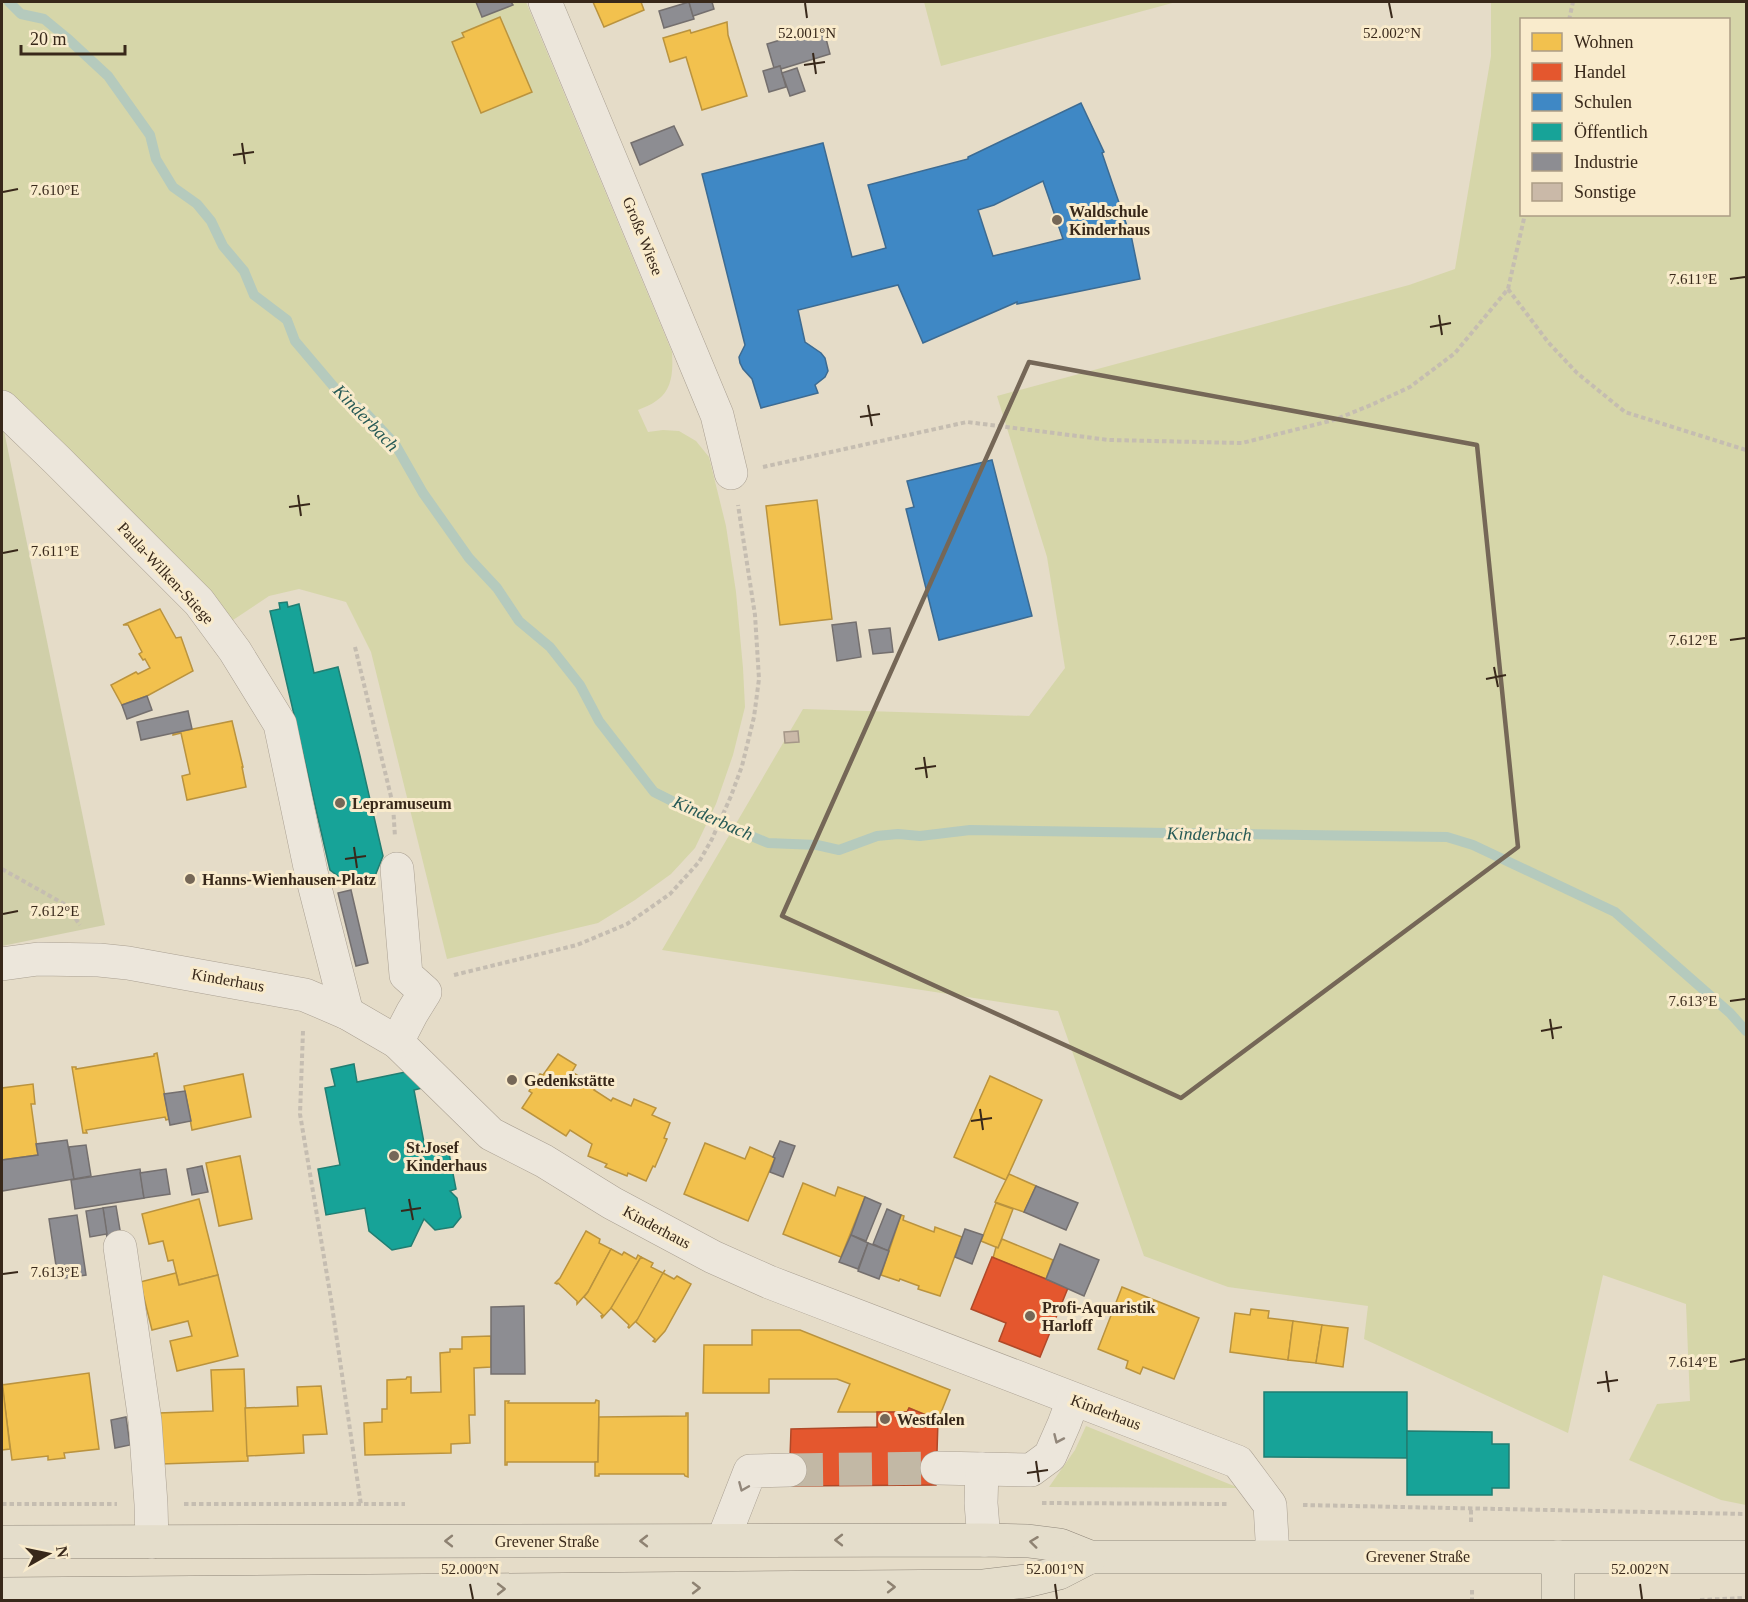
<svg xmlns="http://www.w3.org/2000/svg" width="1748" height="1602" font-family="'Times New Roman',serif">
<rect width="100%" height="100%" fill="#e5dcc8"/>
<g fill="#d6d6a9" fill-rule="evenodd">
<path d="M2,2h524l146,350c1,18 1,38 -16,49 -5,4 -12,6 -18,9l10,22 15,-2 16,1 17,10 13,16 17,69 10,66 7,76 2,39 -12,48 -17,49 -21,44 -24,26 -36,26 -37,23 -151,36 -76,-307 -25,-50 -47,-13 -30,7 -39,26 -228,-230z"/>
<polygon points="924,2 1176,2 941,66"/>
<path d="M1491,2h255v1503l-25,-5 -92,-40 28,-56 33,-3 -4,-97 -83,-29 -35,158 -204,-94 4,-33 -140,-19 -84,-31 -86,-245 -396,-61 141,-241 226,7 36,-48 -18,-111 -50,-161 412,-111 46,-16 36,-213zM1522,20h206v194h-206z"/>
<polygon points="1086,1426 1239,1488 1049,1487 1075,1450"/>
</g>
<polygon fill="#d0cfa9" points="2,421 105,925 2,946"/>
<g fill="#f2c14e" stroke="#ba933e" stroke-width="1.5">
<polygon points="593,2 641,2 644,10 604,27"/>
<polygon points="500,17 532,92 481,113 452,42 464,37 462,33"/>
<polygon points="727,22 728,35 747,96 702,110 686,57 670,62 663,38 690,30 691,33"/>
<polygon points="817,500 832,619 780,625 766,506"/>
<polygon points="160,609 176,638 181,637 193,671 147,696 122,705 111,685 136,672 138,674 150,668 145,659 143,660 139,654 142,652 128,625 123,625"/>
<polygon points="232,721 243,767 242,767 246,787 187,800 182,776 190,774 181,733 173,735 173,733"/>
<polygon points="157,1053 169,1119 166,1120 165,1117 86,1130 87,1133 83,1133 72,1067 76,1067 76,1069 154,1056 154,1054"/>
<polygon points="558,1054 576,1065 572,1072 596,1087 594,1090 611,1101 613,1098 631,1106 634,1099 656,1108 652,1115 670,1123 664,1138 667,1139 655,1167 653,1166 646,1181 628,1173 627,1176 605,1167 607,1164 588,1156 592,1144 570,1130 566,1136 522,1108 532,1093 529,1091 540,1074 543,1075"/>
<polygon points="243,1074 251,1117 192,1130 184,1086"/>
<polygon points="990,1076 1042,1100 1006,1180 954,1157"/>
<polygon points="33,1084 35,1104 31,1104 38,1155 2,1160 2,1088"/>
<polygon points="705,1143 745,1159 750,1147 775,1158 748,1221 684,1194"/>
<polygon points="240,1156 252,1219 219,1226 206,1163"/>
<polygon points="1009,1174 1036,1186 1024,1212 995,1202"/>
<polygon points="803,1183 835,1196 838,1187 865,1197 841,1257 783,1234"/>
<polygon points="199,1199 218,1275 179,1285 173,1260 168,1261 163,1241 149,1244 142,1214"/>
<polygon points="996,1203 1013,1209 998,1248 981,1241"/>
<polygon points="901,1215 904,1216 903,1220 934,1232 935,1227 962,1237 940,1296 918,1289 919,1286 900,1279 899,1281 881,1275"/>
<polygon points="586,1231 600,1239 599,1243 611,1249 588,1292 577,1304 577,1301 558,1283 557,1284 555,1283 560,1278"/>
<polygon points="1002,1239 1053,1260 1046,1279 993,1258 996,1247 998,1248"/>
<polygon points="611,1249 622,1255 624,1252 636,1259 638,1255 641,1257 614,1305 602,1318 601,1316 603,1315 584,1297 588,1292"/>
<polygon points="641,1257 653,1263 651,1267 663,1273 665,1270 639,1318 629,1328 628,1327 629,1325 611,1308"/>
<polygon points="176,1273 179,1285 218,1275 238,1356 177,1371 170,1341 192,1336 188,1321 152,1330 140,1282"/>
<polygon points="663,1273 674,1279 677,1276 691,1284 665,1331 655,1342 653,1341 655,1339 636,1322"/>
<polygon points="1122,1287 1199,1318 1174,1379 1143,1367 1140,1374 1126,1368 1128,1361 1098,1349"/>
<polygon points="1251,1309 1269,1311 1268,1318 1293,1321 1288,1360 1230,1352 1235,1313 1250,1315"/>
<polygon points="1293,1321 1322,1325 1316,1363 1288,1360"/>
<polygon points="1322,1325 1348,1328 1343,1367 1316,1363"/>
<polygon points="752,1330 800,1330 950,1390 938,1420 909,1408 907,1412 838,1412 850,1384 837,1379 769,1379 769,1393 703,1393 704,1345 752,1345"/>
<polygon points="491,1336 491,1367 474,1368 475,1415 469,1415 470,1443 451,1444 451,1453 365,1455 364,1423 382,1422 382,1409 387,1409 387,1380 406,1379 407,1377 411,1377 411,1393 441,1392 440,1353 450,1352 450,1349 462,1349 462,1337"/>
<polygon points="244,1369 248,1461 161,1464 159,1413 213,1411 211,1370"/>
<polygon points="89,1373 99,1449 64,1453 65,1458 48,1460 48,1456 12,1460 2,1385"/>
<polygon points="2,1380 10,1449 2,1450"/>
<polygon points="321,1386 327,1434 303,1435 304,1453 247,1456 245,1408 298,1406 297,1387"/>
<polygon points="596,1400 599,1401 598,1462 507,1462 507,1465 505,1465 505,1401 509,1401 508,1403 595,1403"/>
<polygon points="686,1413 688,1413 688,1477 685,1476 684,1474 599,1474 599,1476 595,1476 595,1462 598,1462 599,1417 686,1416"/>
</g>
<g fill="#e4572e" stroke="#b04928" stroke-width="1.5">
<polygon points="992,1257 1068,1288 1040,1357 999,1341 1006,1323 971,1309"/>
<polygon points="909,1408 938,1420 936,1485 789,1486 791,1429 877,1427 877,1412 907,1412"/>
</g>
<g fill="#3f88c5" stroke="#3d6b92" stroke-width="1.5" fill-rule="evenodd">
<path d="M1081,103l23,49 -2,1 25,73 2,-1 11,54 -123,25v-2l-94,41 -25,-58 -100,25 7,32 16,11 4,5 3,13 -3,6 -10,8 3,8 -57,15 -9,-29 -9,-10 -3,-6 -1,-6 6,-12 -43,-171 121,-31 29,114 34,-9 -18,-63 100,-26v-2zM1043,181l20,58 -70,17 -15,-46 16,-5z"/>
<polygon points="992,460 1032,616 939,640 906,509 914,507 907,481"/>
</g>
<g fill="#17a398" stroke="#217e72" stroke-width="1.5">
<polygon points="287,602 288,607 299,604 314,673 338,667 360,756 383,856 373,881 351,886 330,870 270,611 280,609 279,603"/>
<polygon points="354,1064 357,1082 410,1071 422,1088 414,1090 425,1148 447,1143 456,1189 450,1191 457,1198 461,1217 453,1227 435,1230 424,1219 411,1246 392,1250 369,1231 365,1208 326,1215 318,1169 340,1165 325,1088 335,1086 331,1069"/>
<polygon points="1264,1392 1407,1392 1407,1458 1264,1457"/>
<polygon points="1407,1431 1492,1432 1492,1444 1509,1444 1509,1488 1492,1488 1492,1495 1407,1495"/>
</g>
<g fill="#8d8d92" stroke="#746f6e" stroke-width="1.5">
<polygon points="476,2 511,2 513,5 482,17"/>
<polygon points="689,2 694,19 664,28 659,11"/>
<polygon points="689,2 712,2 714,9 693,16"/>
<polygon points="823,27 830,54 781,69 780,66 774,68 767,44"/>
<polygon points="780,66 786,87 769,92 763,71"/>
<polygon points="797,68 805,91 790,96 782,73"/>
<polygon points="674,126 683,145 640,165 631,143"/>
<polygon points="856,622 861,657 837,661 832,625"/>
<polygon points="890,628 893,652 873,654 869,630"/>
<polygon points="147,696 152,710 127,719 122,705"/>
<polygon points="188,711 192,729 141,740 137,722"/>
<polygon points="351,890 368,963 356,966 338,893"/>
<polygon points="185,1091 191,1121 170,1125 164,1094"/>
<polygon points="67,1140 74,1179 2,1191 2,1160 38,1155 36,1144"/>
<polygon points="780,1141 795,1146 783,1177 770,1172 775,1158 773,1157"/>
<polygon points="86,1145 91,1176 74,1179 69,1147"/>
<polygon points="202,1166 208,1192 192,1195 187,1169"/>
<polygon points="140,1169 144,1198 75,1209 71,1180"/>
<polygon points="166,1169 170,1194 144,1198 140,1173"/>
<polygon points="1036,1186 1078,1203 1066,1230 1024,1212"/>
<polygon points="865,1197 881,1204 866,1241 851,1235"/>
<polygon points="116,1206 121,1236 107,1238 103,1208"/>
<polygon points="103,1208 107,1234 90,1237 86,1211"/>
<polygon points="887,1209 901,1215 888,1251 873,1244"/>
<polygon points="77,1215 86,1275 58,1279 49,1219"/>
<polygon points="965,1229 983,1235 972,1264 955,1257"/>
<polygon points="851,1235 868,1243 858,1269 839,1262"/>
<polygon points="868,1243 889,1251 879,1279 858,1271"/>
<polygon points="1060,1244 1099,1260 1084,1296 1046,1279"/>
<polygon points="524,1306 525,1374 491,1374 491,1307"/>
<polygon points="126,1417 130,1445 115,1448 111,1420"/>
</g>
<g fill="none" stroke-linecap="round" stroke-linejoin="round">
<polyline stroke="#b5cabd" stroke-width="10" points="9,2 21,14 44,19 67,38 108,76 150,135 156,159 173,187 197,204 211,221 223,246 244,271 254,295 287,320 295,341 345,400 363,410 395,444 423,493 469,558 497,588 519,621 550,647 580,685 599,721 654,792 694,812 768,843 817,845 839,850 877,836 898,834 920,836 970,830 1447,837 1473,845 1615,912 1730,1013 1746,1031"/>
</g>
<polygon fill="#cab9a8" stroke="#a59788" stroke-width="1.5" points="798,731 799,742 785,743 784,732"/>
<g fill="none" stroke-linecap="round" stroke-linejoin="round">
<polyline stroke="#c2b8a5" stroke-width="33" stroke-dasharray="33 16" stroke-linecap="butt" points="790,1470 937,1468"/>
<g stroke="#aaa092" stroke-width="34">
<g id="minor">
<polyline points="545,2 717,415 731,473"/>
<polyline points="2,407 57,460 199,602 235,651 280,724 311,872 347,1013"/>
<polyline points="2,964 38,959 99,960 128,963 305,995 347,1013 397,1042 491,1134 544,1161 612,1203 713,1257 769,1282 1238,1462 1270,1505 1273,1556"/>
<polyline points="397,1042 412,1013 425,992 406,975 397,869"/>
<polyline points="120,1247 145,1421 151,1504 152,1542"/>
<polyline points="937,1468 1031,1470 1050,1456 1064,1424 1073,1400"/>
<polyline points="982,1469 981,1503 984,1540"/>
<polyline points="723,1540 750,1471 790,1470"/>
</g>
</g>
<g stroke="#8f8679" stroke-width="34">
<g id="major">
<polyline points="2,1542 984,1540 1028,1541 1060,1545 1090,1557 1746,1557"/>
<polyline points="1558,1557 1558,1600"/>
<polyline points="2,1594 984,1586 1026,1581 1059,1573 1090,1557"/>
</g>
</g>
<g stroke="#c5bdb1" stroke-width="4" stroke-dasharray="4.5 3" stroke-linecap="butt">
<polyline points="1569,20 1573,2"/>
<polyline points="1508,289 1548,342 1577,373 1625,412 1746,450"/>
<polyline points="763,467 967,422 1109,440 1242,443 1334,420 1371,405 1410,387 1455,353 1508,289 1525,214"/>
<polyline points="355,647 393,805 395,837"/>
<polyline points="2,869 66,905 80,925"/>
<polyline points="454,975 577,945 627,924 670,894 699,862 712,839 731,796 742,766 754,717 759,679 755,615 738,505"/>
<polyline points="303,1031 300,1114 331,1299 361,1505"/>
<polyline points="1042,1503 1227,1504"/>
<polyline points="2,1504 117,1504"/>
<polyline points="184,1504 405,1504"/>
<polyline points="1303,1505 1746,1514"/>
<polyline points="1471,1522 1471,1508"/>
<polyline points="1472,1590 1472,1600"/>
<polyline points="1700,1600 1746,1598"/>
</g>
<use href="#minor" stroke="#ece6db" stroke-width="33"/>
<use href="#major" stroke="#e4ddcb" stroke-width="33"/>
</g>
<defs><path id="oneway-chevron" d="M-2-3.5L2.5 0L-2 3.5" fill="none" stroke-width="1.6" stroke-linecap="round" stroke-linejoin="round" transform="scale(1.5)"/></defs>
<g stroke="#92877a">
<use href="#oneway-chevron" transform="translate(1058 1439) rotate(114)"/>
<use href="#oneway-chevron" transform="translate(743 1487) rotate(113)"/>
</g>
<g stroke="#8e8272">
<use href="#oneway-chevron" transform="translate(839 1540) rotate(180)"/>
<use href="#oneway-chevron" transform="translate(449 1541) rotate(180)"/>
<use href="#oneway-chevron" transform="translate(644 1541) rotate(180)"/>
<use href="#oneway-chevron" transform="translate(1034 1542) rotate(-173)"/>
<use href="#oneway-chevron" transform="translate(891 1587)"/>
<use href="#oneway-chevron" transform="translate(696 1588)"/>
<use href="#oneway-chevron" transform="translate(501 1589)"/>
</g>
<path fill="none" stroke="#756757" stroke-width="4.5" stroke-linejoin="round" d="M1029,362l448,83 41,402 -337,251 -399,-182z"/>
<path fill="none" stroke="#38281a" stroke-width="2" d="M805,3l2,15M1389,3l3,15M813,53l3,21M804,65l21,-3M242,143l3,21M233,155l21,-3M3,192l15,-3M1730,279l15,-2M1439,315l3,20M1430,327l21,-4M868,405l4,21M860,417l20,-3M298,495l3,21M289,507l21,-3M3,553l15,-3M1730,640l15,-2M1494,667l4,20M1486,679l20,-4M924,757l3,21M915,769l21,-3M354,847l3,21M345,859l21,-3M3,914l15,-3M1730,1001l15,-2M1550,1019l3,20M1541,1031l21,-4M980,1109l3,21M971,1121l21,-3M409,1199l4,21M401,1211l20,-3M3,1274l15,-2M1730,1362l15,-3M1606,1371l3,21M1597,1383l21,-3M1036,1461l3,21M1027,1473l21,-3M470,1584l3,15M1055,1584l2,15M1640,1584l2,15"/>
<g fill="#756757" stroke="#f9ebcc" stroke-width="2">
<circle cx="1057" cy="220" r="6"/>
<circle cx="340" cy="803" r="6"/>
<circle cx="190" cy="879" r="6"/>
<circle cx="512" cy="1080" r="6"/>
<circle cx="394" cy="1156" r="6"/>
<circle cx="1030" cy="1316" r="6"/>
<circle cx="885" cy="1419" r="6"/>
</g>
<g text-anchor="middle" dominant-baseline="central" stroke-width="6" stroke-linejoin="round" paint-order="stroke">
<g font-size="16" font-weight="bold" fill="#38281a" stroke="#f9ebcc" text-anchor="start">
<text x="1069" y="211">Waldschule<tspan x="1069" dy="18">Kinderhaus</tspan></text>
<text x="352" y="803">Lepramuseum</text>
<text x="202" y="879">Hanns-Wienhausen-Platz</text>
<text x="524" y="1080">Gedenkstätte</text>
<text x="406" y="1147">St.Josef<tspan x="406" dy="18">Kinderhaus</tspan></text>
<text x="1042" y="1307">Profi-Aquaristik<tspan x="1042" dy="18">Harloff</tspan></text>
<text x="897" y="1419">Westfalen</text>
</g>
<g font-size="16" fill="#38281a" stroke="#f9ebcc">
<text transform="translate(643 236) rotate(68)">Große Wiese</text>
<text transform="translate(166 573) rotate(47)">Paula-Wilken-Stiege</text>
<text transform="translate(228 980) rotate(10)">Kinderhaus</text>
<text transform="translate(657 1227) rotate(28)">Kinderhaus</text>
<text transform="translate(1106 1412) rotate(21)">Kinderhaus</text>
<text x="547" y="1541">Grevener Straße</text>
<text x="1418" y="1556">Grevener Straße</text>
</g>
<g font-size="18" font-style="italic" fill="#275a56" stroke="#f9ebcc">
<text transform="translate(366 418) rotate(46)">Kinderbach</text>
<text transform="translate(713 818) rotate(24)">Kinderbach</text>
<text transform="translate(1209 834) rotate(1)">Kinderbach</text>
</g>
</g>
<g font-size="15" text-anchor="middle" fill="#38281a" stroke="#f9ebcc" stroke-width="6" stroke-linejoin="round" paint-order="stroke">
<text x="807" y="38">52.001°N</text>
<text x="1392" y="38">52.002°N</text>
<text x="55" y="195">7.610°E</text>
<text x="1693" y="284">7.611°E</text>
<text x="55" y="556">7.611°E</text>
<text x="1693" y="645">7.612°E</text>
<text x="55" y="916">7.612°E</text>
<text x="1693" y="1006">7.613°E</text>
<text x="55" y="1277">7.613°E</text>
<text x="1693" y="1367">7.614°E</text>
<text x="470" y="1574">52.000°N</text>
<text x="1055" y="1574">52.001°N</text>
<text x="1640" y="1574">52.002°N</text>
</g>
<rect width="1748" height="1602" fill="none" stroke="#38281a" stroke-width="6"/>
<rect x="1520" y="18" width="210" height="198" fill="#f9ebcc" stroke="#ac9d85" stroke-width="1.5"/>
<rect x="1532" y="33" width="30" height="18" fill="#f2c14e" stroke="#ac9d85" stroke-width="1.5"/>
<text x="1574" y="48" font-size="18" fill="#38281a">Wohnen</text>
<rect x="1532" y="63" width="30" height="18" fill="#e4572e" stroke="#ac9d85" stroke-width="1.5"/>
<text x="1574" y="78" font-size="18" fill="#38281a">Handel</text>
<rect x="1532" y="93" width="30" height="18" fill="#3f88c5" stroke="#ac9d85" stroke-width="1.5"/>
<text x="1574" y="108" font-size="18" fill="#38281a">Schulen</text>
<rect x="1532" y="123" width="30" height="18" fill="#17a398" stroke="#ac9d85" stroke-width="1.5"/>
<text x="1574" y="138" font-size="18" fill="#38281a">Öffentlich</text>
<rect x="1532" y="153" width="30" height="18" fill="#8d8d92" stroke="#ac9d85" stroke-width="1.5"/>
<text x="1574" y="168" font-size="18" fill="#38281a">Industrie</text>
<rect x="1532" y="183" width="30" height="18" fill="#cab9a8" stroke="#ac9d85" stroke-width="1.5"/>
<text x="1574" y="198" font-size="18" fill="#38281a">Sonstige</text>
<g transform="translate(48 1554) rotate(81)" stroke="#f9ebcc" stroke-width="4.5" paint-order="stroke">
<path d="M0-4.5L10 22L0 15L-10 22Z" fill="#38281a"/>
<text y="-9" font-size="16" font-weight="bold" text-anchor="middle" fill="#38281a">N</text>
</g>
<path d="M21 45v9h104v-9" fill="none" stroke="#38281a" stroke-width="3"/>
<text x="30" y="45" font-size="18" fill="#38281a" stroke="#f9ebcc" stroke-width="4.5" paint-order="stroke">20 m</text>
</svg>
